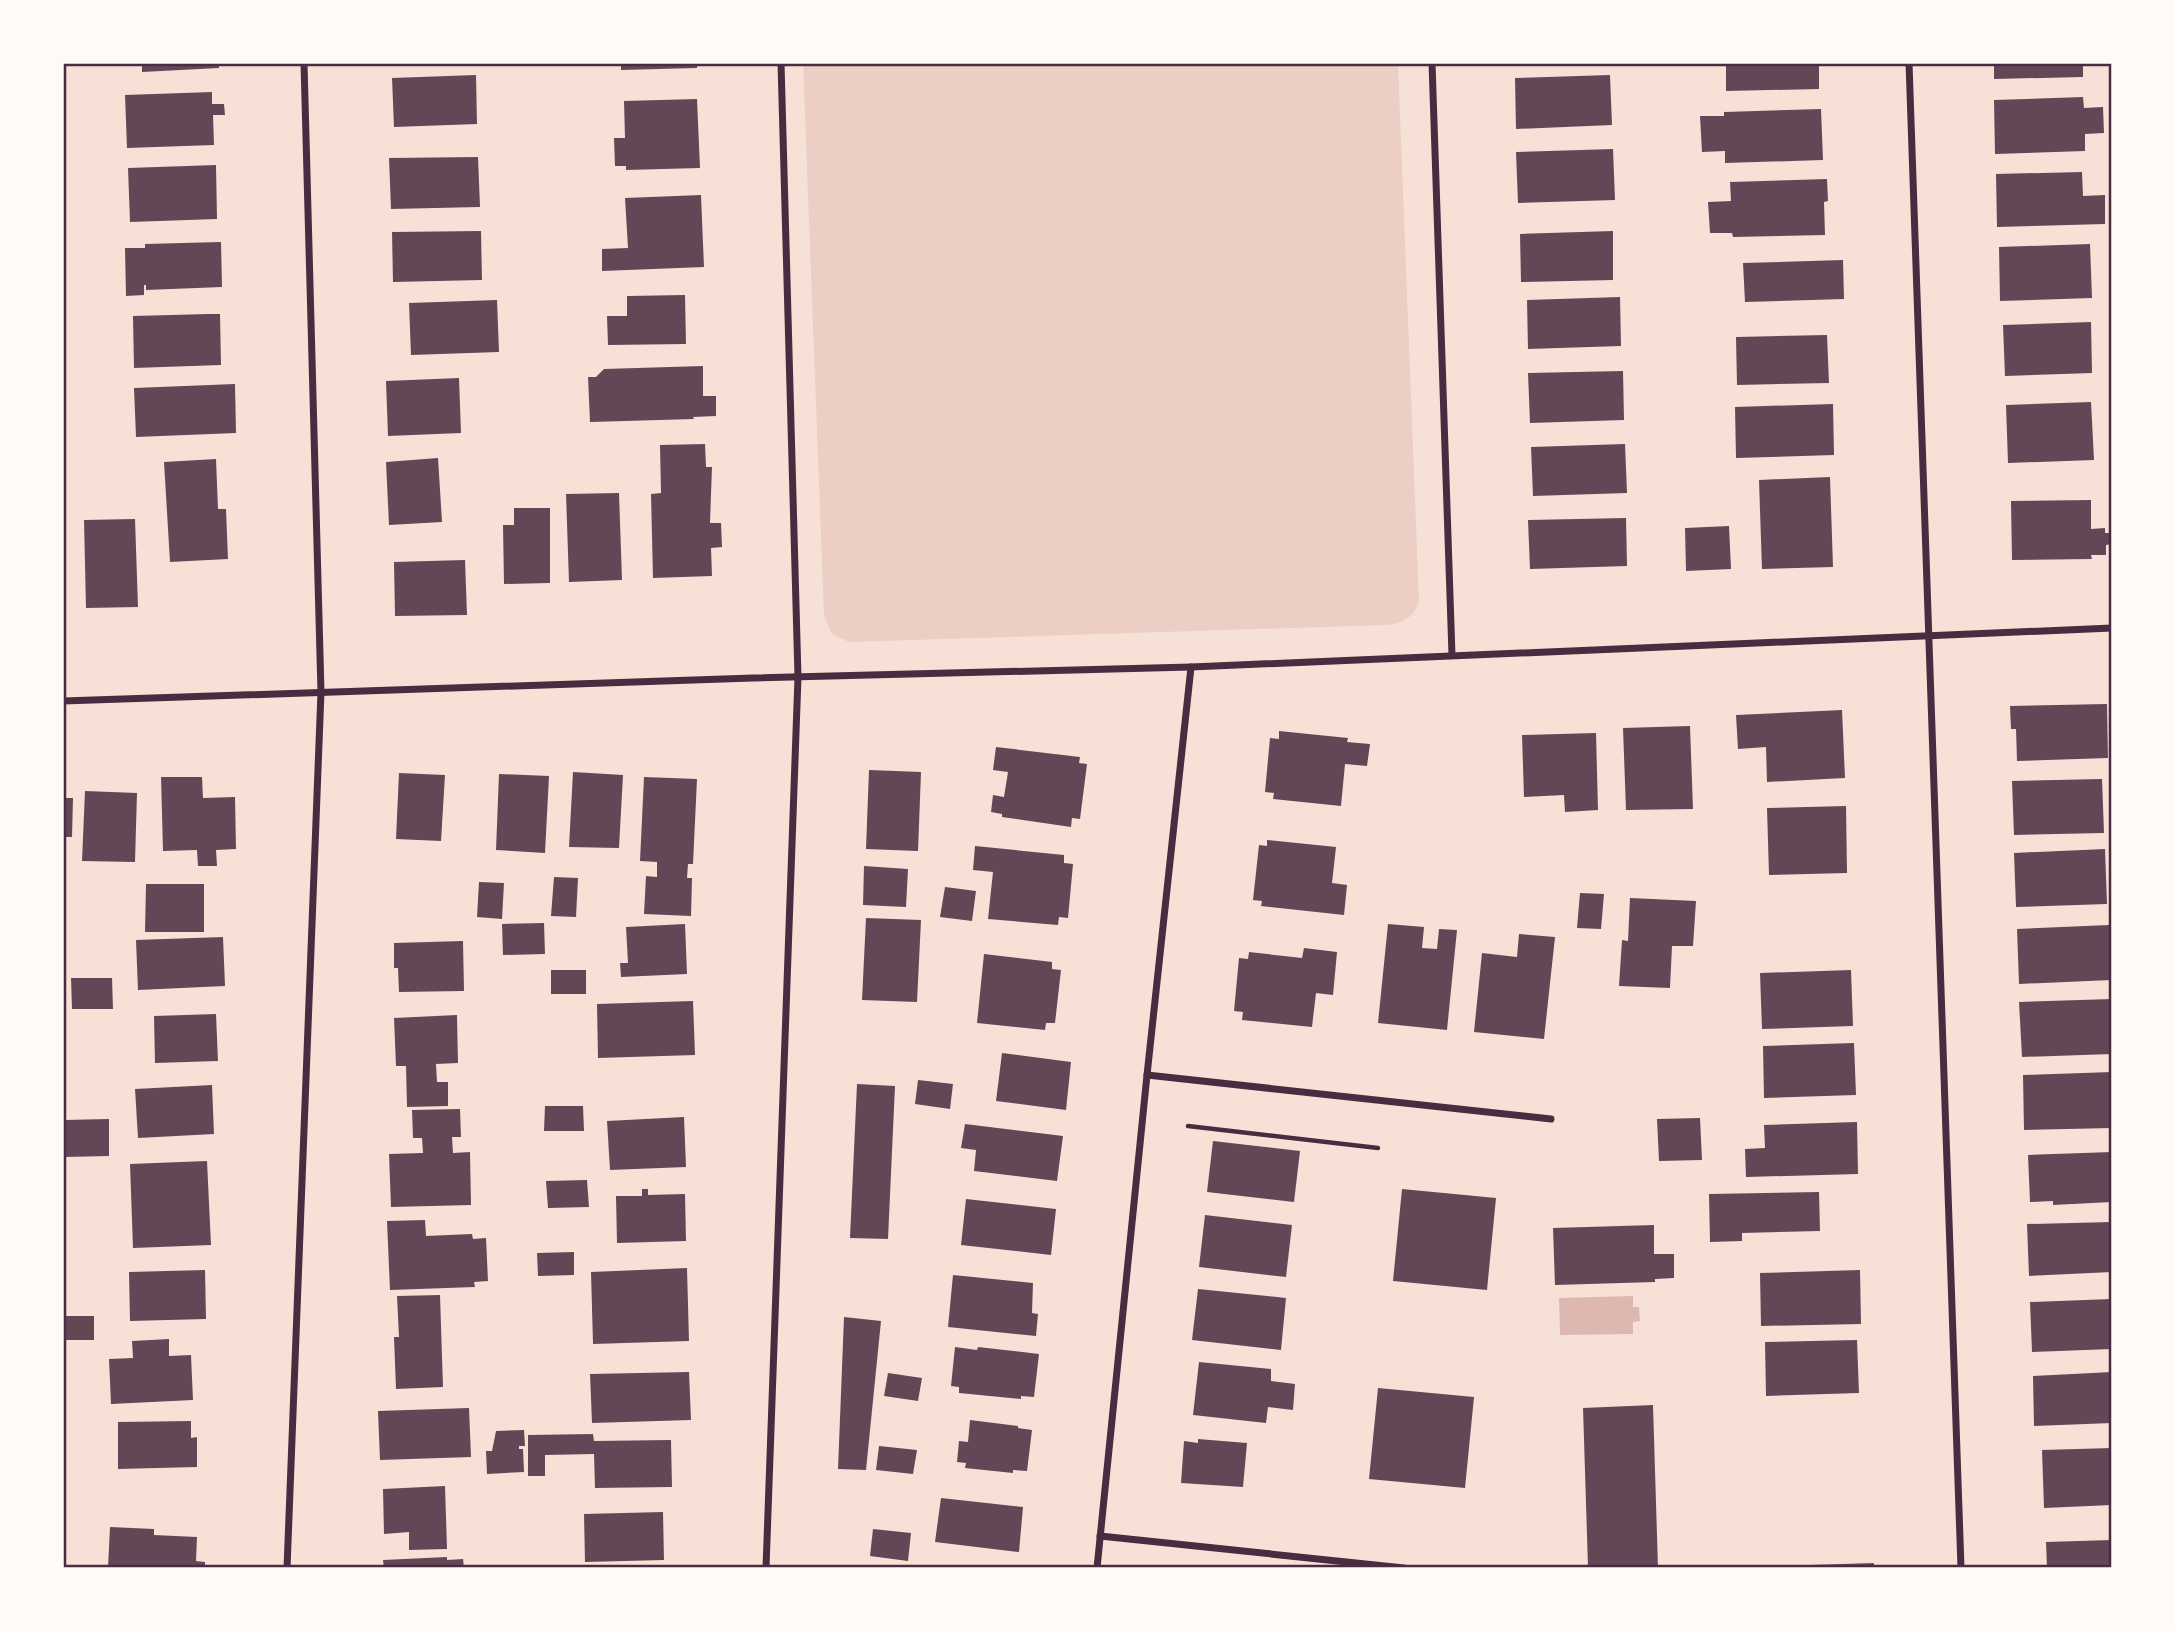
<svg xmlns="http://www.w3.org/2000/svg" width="2175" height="1631" font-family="Bitter,serif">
<rect width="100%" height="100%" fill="#f7e1d7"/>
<path fill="#ebcfc5" d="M803,63h595l21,538c-5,17 -17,23 -34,24l-536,17 -17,-8 -8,-18z"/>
<polygon fill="#dcb8b0" points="1633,1296 1633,1307 1639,1307 1640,1321 1633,1322 1633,1334 1560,1335 1559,1298"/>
<g fill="#644757">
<polygon points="142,63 219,63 219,68 142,72"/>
<polygon points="621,63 697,63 697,68 621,70"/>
<polygon points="1726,63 1819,63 1819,89 1726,91"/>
<polygon points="1994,63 2083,63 2083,77 1994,79"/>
<polygon points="476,75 477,124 394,127 392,78"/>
<polygon points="1610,75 1612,125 1516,129 1515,78"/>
<polygon points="212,92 212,104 224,104 225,115 213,115 214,145 127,148 125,95"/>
<polygon points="2083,97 2084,108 2103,107 2104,133 2085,134 2085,151 1995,154 1994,100"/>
<polygon points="697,99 700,168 626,170 626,166 615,166 614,138 625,138 624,101"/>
<polygon points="1821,109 1823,160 1725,163 1725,151 1702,152 1700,116 1724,116 1724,112"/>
<polygon points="1613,149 1615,200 1518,203 1516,152"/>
<polygon points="478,157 480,207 391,209 389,158"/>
<polygon points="216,165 217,219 130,222 128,168"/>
<polygon points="2082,172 2083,196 2105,195 2105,224 1997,227 1996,174"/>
<polygon points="1827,179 1828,201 1824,202 1825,235 1733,237 1732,233 1710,233 1708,202 1731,201 1730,182"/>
<polygon points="701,195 704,267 602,271 602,249 628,248 625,198"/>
<polygon points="481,231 482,280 393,282 392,232"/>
<polygon points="1613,231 1613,280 1521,282 1520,234"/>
<polygon points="221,242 222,287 146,290 146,285 144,285 144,295 126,296 125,248 145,248 145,244"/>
<polygon points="2090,244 2092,298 2000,301 1999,247"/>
<polygon points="1843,260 1844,299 1745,302 1743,263"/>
<polygon points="685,295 686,344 608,345 607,316 627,316 627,296"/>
<polygon points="1620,297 1621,346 1528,349 1527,300"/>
<polygon points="497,300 499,352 411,355 409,303"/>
<polygon points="209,314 220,314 221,365 134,368 133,316"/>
<polygon points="2091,322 2092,373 2005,376 2003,325"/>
<polygon points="1827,335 1829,383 1737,385 1736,337"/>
<polygon points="703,366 703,396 716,396 716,416 693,417 694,419 590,422 588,377 596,377 604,369"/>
<polygon points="1623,371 1624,420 1530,423 1528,373"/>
<polygon points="459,378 461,433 388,436 386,381"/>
<polygon points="235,384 236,433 136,437 134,388"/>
<polygon points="2091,402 2094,460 2008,463 2006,405"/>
<polygon points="1833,404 1834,455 1736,458 1735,407"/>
<polygon points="705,444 706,467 712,467 710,523 721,523 722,547 711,548 712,576 653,578 651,494 661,493 660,445"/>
<polygon points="1625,444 1627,493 1533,496 1531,447"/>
<polygon points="438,458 442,522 389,525 386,462"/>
<polygon points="216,459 218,509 226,509 228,559 170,562 164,462"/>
<polygon points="1830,477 1833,567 1762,569 1759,480"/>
<polygon points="619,493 622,580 569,582 566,494"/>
<polygon points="2091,500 2091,529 2105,528 2105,533 2112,533 2112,544 2106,545 2106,555 2091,555 2092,559 2012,560 2011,501"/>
<polygon points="514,508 550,508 550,583 504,584 503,525 514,525"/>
<polygon points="1626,518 1627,566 1530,569 1528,520"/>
<polygon points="135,519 138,607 86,608 84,520"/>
<polygon points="1729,526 1731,569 1686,571 1685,528"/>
<polygon points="465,560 467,615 395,616 394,562"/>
<polygon points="2107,704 2108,758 2017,761 2016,729 2011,729 2010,706"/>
<polygon points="1842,710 1845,778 1767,782 1766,747 1738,749 1736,715"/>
<polygon points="1690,726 1693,809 1626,810 1623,728"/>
<polygon points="1279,731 1348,738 1347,742 1370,744 1367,766 1345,764 1341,806 1273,799 1274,793 1265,792 1270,738 1279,739"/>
<polygon points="1596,733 1598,810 1565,812 1564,795 1524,797 1522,735"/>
<polygon points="996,747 1080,757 1079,763 1087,764 1080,819 1072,818 1071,827 1002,817 1002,814 991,812 993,795 1004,797 1008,772 993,770"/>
<polygon points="869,770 921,772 918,851 866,849"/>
<polygon points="573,772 623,775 619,848 569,847"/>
<polygon points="399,773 445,775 441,841 396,839"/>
<polygon points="499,774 549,776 545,853 496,850"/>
<polygon points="161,777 202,777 203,798 235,797 236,849 216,850 217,866 198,866 197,850 163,851"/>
<polygon points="644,777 697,779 693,864 688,864 687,878 692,878 691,916 644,914 646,876 657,877 657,862 640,861"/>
<polygon points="2102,779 2104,833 2014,835 2012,781"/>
<polygon points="85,791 137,793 135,862 82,861"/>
<polygon points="63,798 73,798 72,837 63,837"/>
<polygon points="1846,806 1847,873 1769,875 1767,808"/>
<polygon points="1267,840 1336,847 1332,883 1347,885 1344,915 1261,906 1262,901 1253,900 1259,845 1267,846"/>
<polygon points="975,846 1064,855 1064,863 1073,864 1068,918 1059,917 1058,925 988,919 993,872 973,870"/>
<polygon points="2105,849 2107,904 2016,907 2014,853"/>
<polygon points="864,866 908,869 906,907 863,905"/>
<polygon points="554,877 578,878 576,917 551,916"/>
<polygon points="479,882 504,883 502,919 477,917"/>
<polygon points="146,884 204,884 204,932 145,932"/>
<polygon points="945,887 976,891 972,921 940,917"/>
<polygon points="1580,893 1604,894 1601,929 1577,928"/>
<polygon points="1630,898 1696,901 1693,946 1672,946 1670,988 1619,986 1622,940 1628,941"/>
<polygon points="866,918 921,920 917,1002 862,1000"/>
<polygon points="544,923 545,954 503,955 502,924"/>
<polygon points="685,924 687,974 621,977 620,963 628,963 626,927"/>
<polygon points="1388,924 1424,927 1422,948 1437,949 1439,929 1457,930 1447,1030 1378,1023"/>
<polygon points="2109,925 2111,980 2019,984 2017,929"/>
<polygon points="1519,934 1555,937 1544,1039 1474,1032 1482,953 1517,957"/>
<polygon points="223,937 225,986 138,990 136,940"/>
<polygon points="463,941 464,991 399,992 398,968 394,968 394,943"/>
<polygon points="1304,948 1337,952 1333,995 1316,993 1312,1027 1242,1020 1243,1012 1234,1011 1239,958 1248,959 1249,952 1302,958"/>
<polygon points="984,954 1052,962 1052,969 1061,970 1055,1023 1046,1023 1045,1030 977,1023"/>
<rect x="551" y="970" width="35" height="24"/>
<polygon points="1851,970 1853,1026 1762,1029 1760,973"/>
<polygon points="71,978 112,978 113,1009 72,1009"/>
<polygon points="2112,999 2112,1054 2022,1057 2019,1002"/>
<polygon points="693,1001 695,1055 598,1058 597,1004"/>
<polygon points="216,1014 218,1061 155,1063 154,1016"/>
<polygon points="457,1015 458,1063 436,1064 437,1082 448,1082 448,1106 407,1107 406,1066 396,1066 394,1018"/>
<polygon points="1854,1043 1856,1095 1764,1098 1763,1046"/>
<polygon points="1002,1053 1071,1062 1066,1110 996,1101"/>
<polygon points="2112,1072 2112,1128 2024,1130 2023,1075"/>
<polygon points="918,1080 953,1084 950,1109 915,1104"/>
<polygon points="857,1084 895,1086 888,1239 850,1238"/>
<polygon points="212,1085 214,1134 138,1138 135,1089"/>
<polygon points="545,1106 583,1106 584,1131 544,1131"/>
<polygon points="460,1109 461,1137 452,1137 453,1153 470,1152 471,1205 391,1207 389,1154 423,1153 422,1138 413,1138 412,1110"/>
<polygon points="684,1117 686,1167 610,1170 607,1121"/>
<polygon points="1700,1118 1702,1160 1659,1161 1657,1119"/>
<polygon points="109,1119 109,1156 65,1157 64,1120"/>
<polygon points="1857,1122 1858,1174 1746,1177 1745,1149 1765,1148 1764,1125"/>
<polygon points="965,1124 1063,1136 1057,1181 974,1171 976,1150 961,1148"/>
<polygon points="1213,1141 1300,1151 1294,1202 1207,1192"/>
<polygon points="2112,1152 2112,1202 2053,1205 2053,1201 2030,1202 2028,1155"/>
<polygon points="207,1161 211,1245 133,1248 130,1164"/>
<polygon points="587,1180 589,1207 548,1208 546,1181"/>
<polygon points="642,1189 648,1189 648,1195 685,1194 686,1241 617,1243 616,1196 642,1196"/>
<polygon points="1402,1189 1496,1198 1487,1290 1393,1281"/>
<polygon points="1819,1192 1820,1231 1742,1233 1742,1241 1710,1242 1709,1194"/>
<polygon points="966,1199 1056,1209 1051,1255 961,1245"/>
<polygon points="1205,1215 1292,1225 1286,1277 1199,1267"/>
<polygon points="425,1220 426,1236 472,1234 473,1239 486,1238 488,1281 474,1282 475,1287 390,1290 387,1221"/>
<polygon points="2112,1222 2112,1272 2029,1276 2027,1224"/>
<polygon points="1654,1225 1654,1254 1674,1254 1674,1278 1655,1279 1655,1282 1555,1285 1553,1228"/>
<polygon points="574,1252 574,1275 538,1276 537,1253"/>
<polygon points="687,1268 689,1341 593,1344 591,1272"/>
<polygon points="205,1270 206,1319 130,1321 129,1272"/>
<polygon points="1860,1270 1861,1324 1761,1326 1760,1273"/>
<polygon points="953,1275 1033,1283 1032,1313 1038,1314 1036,1336 948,1327"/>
<polygon points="1198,1289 1286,1298 1281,1350 1192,1340"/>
<polygon points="440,1295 443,1387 396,1389 394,1337 399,1337 397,1296"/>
<polygon points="2112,1299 2112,1349 2032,1352 2030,1302"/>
<rect x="63" y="1316" width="31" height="24"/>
<polygon points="844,1317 881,1321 866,1470 838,1469"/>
<polygon points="169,1339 169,1356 191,1355 193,1400 111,1404 109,1359 133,1358 132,1341"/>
<polygon points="1857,1340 1859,1393 1766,1396 1765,1342"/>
<polygon points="955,1347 977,1350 978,1347 1039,1354 1034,1397 1021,1396 1021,1399 959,1393 959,1387 951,1386"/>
<polygon points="1199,1362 1271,1369 1271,1381 1295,1384 1293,1410 1268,1407 1266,1423 1193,1415"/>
<polygon points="689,1372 691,1420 592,1423 590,1374"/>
<polygon points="2112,1372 2112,1423 2034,1426 2033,1376"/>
<polygon points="888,1373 922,1378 918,1401 884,1396"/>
<polygon points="1378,1388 1474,1397 1465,1488 1369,1479"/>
<polygon points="1653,1405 1658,1568 1588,1568 1583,1408"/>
<polygon points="469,1408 471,1457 380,1460 378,1411"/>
<polygon points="970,1420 1018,1426 1018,1428 1032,1430 1027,1471 1013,1470 1013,1473 965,1468 966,1463 957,1462 959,1441 968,1442"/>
<polygon points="191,1421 191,1438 197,1437 197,1467 118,1469 118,1422"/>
<polygon points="524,1430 525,1446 519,1446 519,1449 523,1449 524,1472 487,1474 486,1451 492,1451 496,1431"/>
<polygon points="593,1434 594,1441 671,1440 672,1487 595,1488 594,1454 545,1455 545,1476 528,1476 528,1435"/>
<polygon points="1198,1439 1247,1443 1243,1487 1181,1483 1184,1441 1198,1443"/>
<polygon points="879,1446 917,1450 913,1474 876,1470"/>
<polygon points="2112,1448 2112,1505 2044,1508 2042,1450"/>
<polygon points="445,1486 447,1549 409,1550 409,1532 384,1534 383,1489"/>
<polygon points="941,1498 1023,1507 1019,1552 935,1542"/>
<polygon points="663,1512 664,1560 585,1562 584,1514"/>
<polygon points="110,1527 154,1529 154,1535 197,1537 196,1561 205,1562 205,1568 108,1568"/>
<polygon points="873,1529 911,1533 908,1561 870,1556"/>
<polygon points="2112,1540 2112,1568 2047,1568 2046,1542"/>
<polygon points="447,1557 447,1560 463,1559 464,1568 384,1568 383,1560"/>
<polygon points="1874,1563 1874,1568 1779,1568 1778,1566"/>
</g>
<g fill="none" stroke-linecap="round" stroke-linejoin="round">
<polyline stroke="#4a2c40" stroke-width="4.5" points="1188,1126 1378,1148"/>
<g stroke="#4a2c40" stroke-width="7">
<polyline points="1432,63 1452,655"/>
<polyline points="1909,63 1961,1568"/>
<polyline points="63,701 753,678 1191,667 2112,628"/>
<polyline points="1147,1075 1551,1119"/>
<polyline points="1100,1536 1404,1568"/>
<polyline points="287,1568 321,692 304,63"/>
<polyline points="766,1568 798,677 781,63"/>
<polyline points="1097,1568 1147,1075 1191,667"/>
</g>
</g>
<rect width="2175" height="1631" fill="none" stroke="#fffaf5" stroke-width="130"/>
<rect x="65" y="65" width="2045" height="1501" fill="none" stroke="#4a2c40" stroke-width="2.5"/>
</svg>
